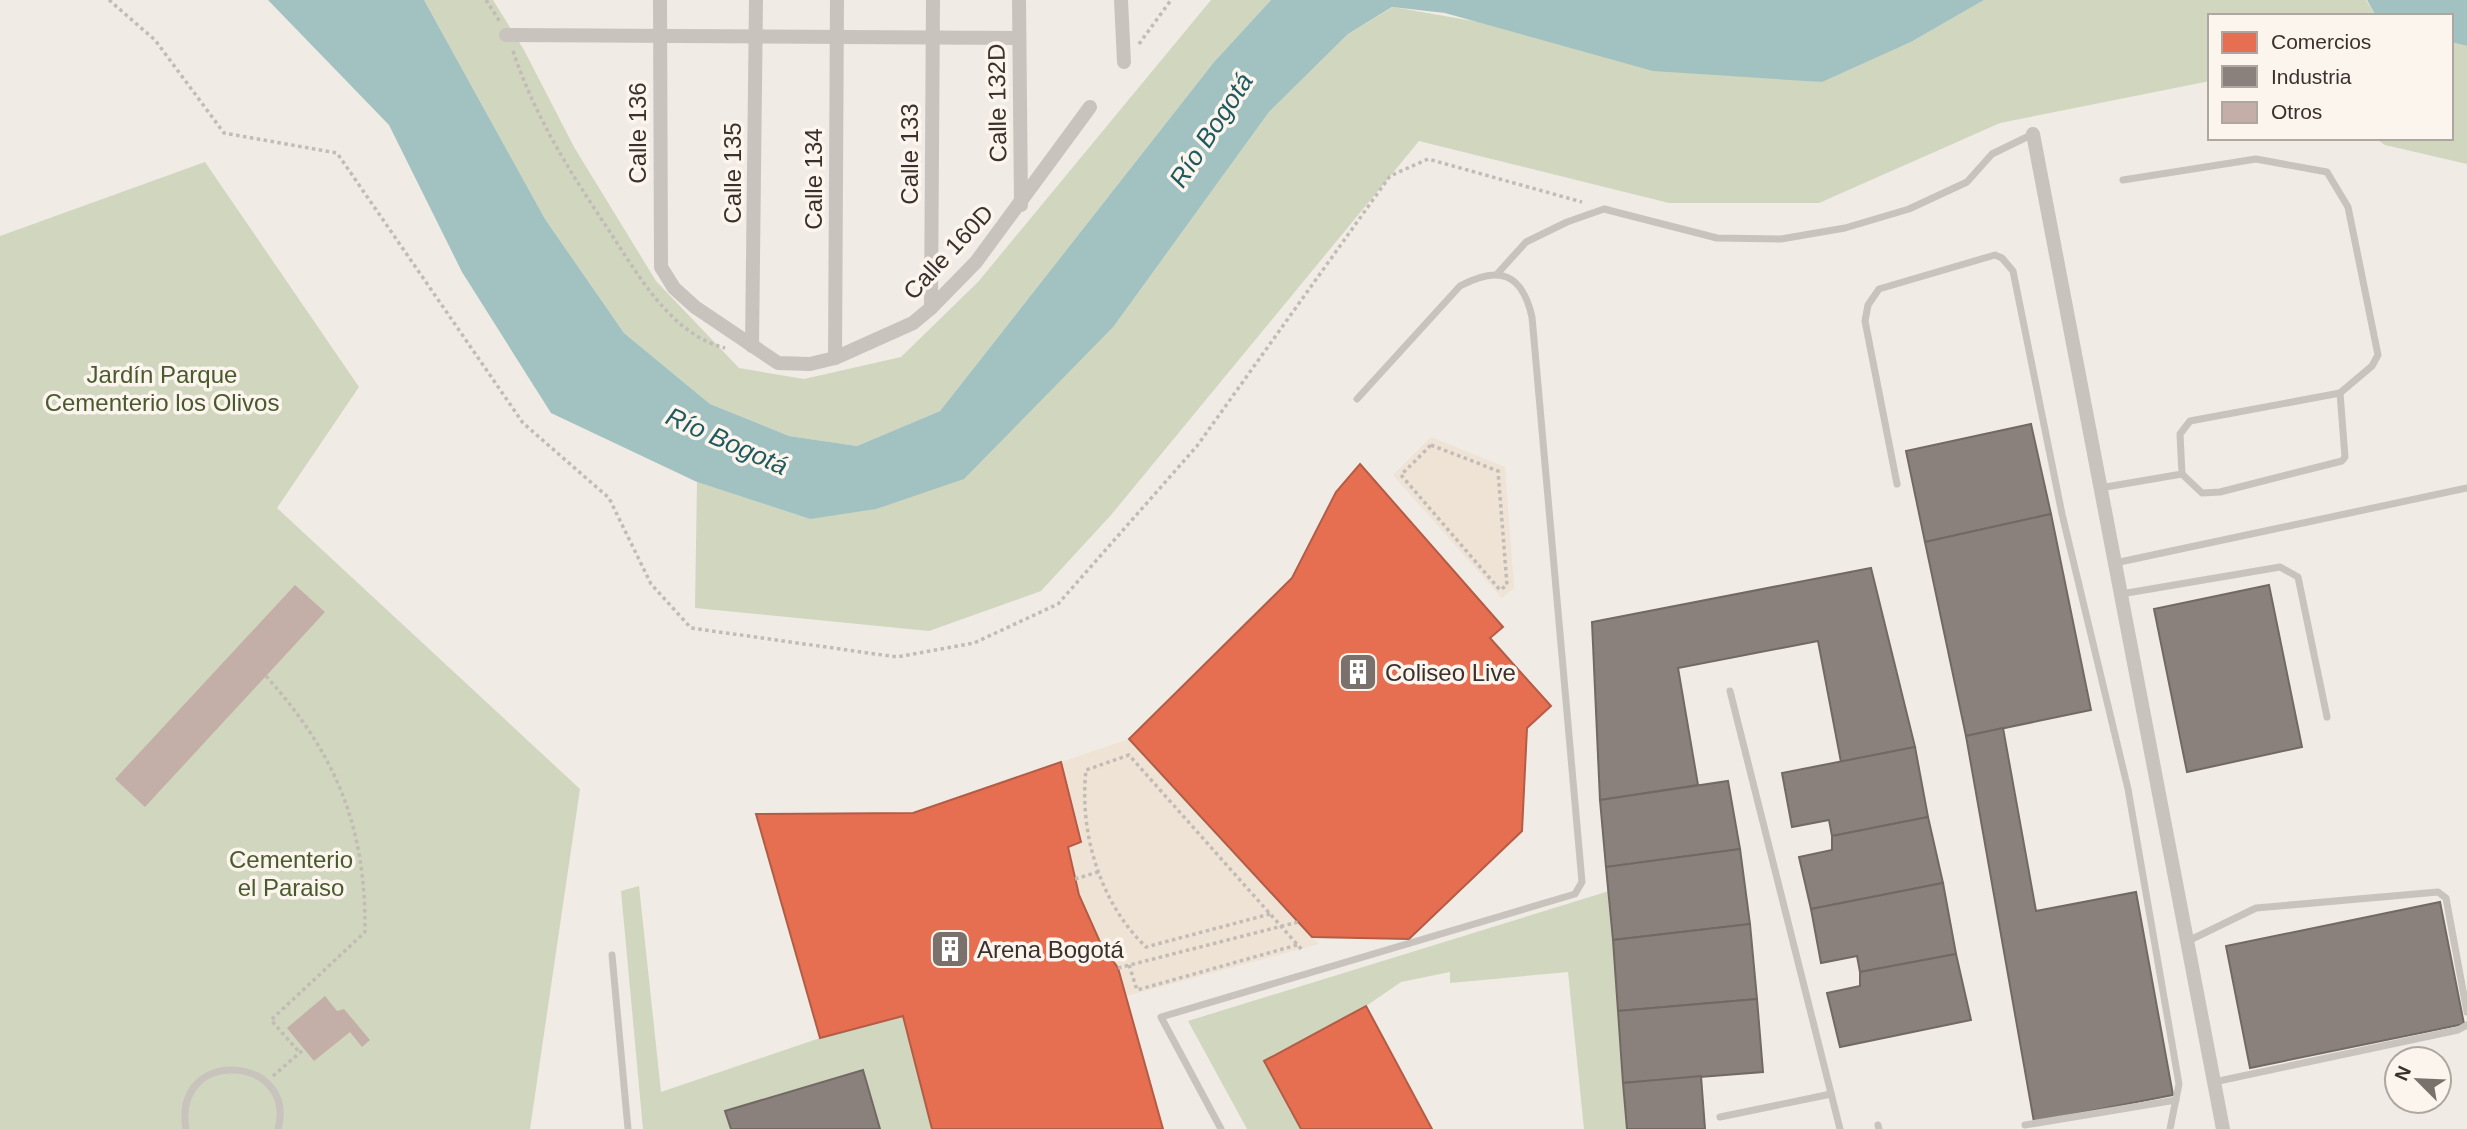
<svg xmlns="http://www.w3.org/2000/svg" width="2467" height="1129" font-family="Helvetica,sans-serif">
<rect width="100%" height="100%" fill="#f0ebe5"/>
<g fill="#d1d6bf">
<polygon points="424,0 493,0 524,50 574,147 656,281 739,368 804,379 901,357 978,282 1211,0 1271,0 1214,62 940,411 857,446 789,436 710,404 624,333 545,219"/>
<polygon points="1984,0 2366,0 2376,16 2210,16 2210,81 2000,123 1819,203 1669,203 1419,141 1111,515 1041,591 929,631 695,608 697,482 810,519 1114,326 1269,112 1348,34 1393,7 1821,82 1911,42"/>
<polygon points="2451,42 2467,46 2467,164 2385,145 2375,138 2451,138"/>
<polygon points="205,162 359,387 277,508 580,789 530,1129 0,1129 0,236"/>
<polygon points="639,886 661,1092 820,1038 903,1016 932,1129 880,1129 863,1071 726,1112 731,1129 643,1129 621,891"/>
<polygon points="1609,891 1627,1129 1584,1129 1568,972 1450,983 1450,972 1401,982 1366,1006 1265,1061 1301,1129 1247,1129 1188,1021"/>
</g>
<g fill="#eee3d5">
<polygon points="1431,437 1505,467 1514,588 1502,598 1393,475"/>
<polygon points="1129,739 1319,944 1126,996 1118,968 1100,942 1079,895 1068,847 1083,841 1061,762"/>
</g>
<g fill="#a1c2c1">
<polygon points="268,0 424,0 545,219 624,333 710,404 789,436 857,446 940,411 1214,62 1271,0 1984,0 1911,42 1822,82 1653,71 1445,13 1392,7 1348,34 1269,112 1114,326 964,479 876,509 810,519 697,482 551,413 462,272 389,125"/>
<polygon points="2367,0 2467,0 2467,46 2451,42 2451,16 2376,16"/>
</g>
<g fill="#e76f51" stroke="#b35c46" stroke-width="2">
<polygon points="1360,464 1503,627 1490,638 1551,706 1527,728 1522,831 1409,939 1312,937 1129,739 1292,578 1336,492"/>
<polygon points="1061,762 1081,842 1068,847 1079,895 1100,942 1118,968 1163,1129 932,1129 903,1016 820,1038 756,814 913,813"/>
<polygon points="1366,1006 1432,1129 1301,1129 1264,1061"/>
</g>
<g fill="#8a817c" stroke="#726964" stroke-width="2">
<polygon points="2031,424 2051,514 1925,542 1906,451"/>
<polygon points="2051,514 2091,710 1966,736 1925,542"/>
<polygon points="1871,568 1915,747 1841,762 1818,641 1678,668 1698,785 1600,800 1592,622"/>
<polygon points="2269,585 2302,747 2187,772 2154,609"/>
<polygon points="2003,728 2036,911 2136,892 2173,1095 2034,1122 1966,736"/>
<polygon points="1915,747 1928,817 1832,836 1829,820 1792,827 1782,773"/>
<polygon points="1728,781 1740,849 1606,867 1600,800"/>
<polygon points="1928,817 1943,883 1811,909 1799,857 1832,850 1832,836"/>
<polygon points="1740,849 1750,924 1613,940 1606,867"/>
<polygon points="1943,883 1956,954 1860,972 1857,956 1821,963 1811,909"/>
<polygon points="2440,902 2464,1024 2250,1068 2226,946"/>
<polygon points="1750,924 1757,999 1618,1011 1613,940"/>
<polygon points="1956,954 1971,1020 1840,1047 1827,993 1860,986 1860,972"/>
<polygon points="1757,999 1763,1072 1623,1083 1618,1011"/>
<polygon points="863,1070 880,1129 731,1129 725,1111"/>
<polygon points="1701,1076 1705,1129 1627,1129 1623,1083"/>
</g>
<g fill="#c3afa7">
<polygon points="295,585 325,612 145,807 115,779"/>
<polygon points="325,996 337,1011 344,1009 370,1040 362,1047 350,1032 314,1061 287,1028"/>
</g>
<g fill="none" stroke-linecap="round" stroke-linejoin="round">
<g stroke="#c2bbb6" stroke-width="3.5" stroke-dasharray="3.5 3.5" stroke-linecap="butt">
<polyline points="109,0 155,40 224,133 337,153 523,423 609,498 651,584 691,628 897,657 974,643 1058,604 1197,446 1390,176 1428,159 1582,202"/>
<polyline points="486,0 500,22"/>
<polyline points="1139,44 1171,0"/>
<path d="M513,51c22,66 57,121 95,178 29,44 62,105 117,119"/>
<polygon points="1431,445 1498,471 1507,585 1500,590 1401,475"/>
<path d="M266,676c70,78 100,150 99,256l-94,88 29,33"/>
<polyline points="1075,879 1098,872"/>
<path d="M1270,914l-124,33c-46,-44 -67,-114 -60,-177l43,-15 174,196"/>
<polyline points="1129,965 1137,990 1297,945"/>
<polyline points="273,1076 304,1049"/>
</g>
<g stroke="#c9c3be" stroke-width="7">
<polyline points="1498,273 1526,242 1567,222 1604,209 1717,238 1781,239 1845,228 1909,209 1967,182 1992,154 2033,134"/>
<polyline points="2182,474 2202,493 2220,492 2342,461 2345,457 2340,393"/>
<polyline points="1897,484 1865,321 1868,305 1879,289 1995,255 2002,258 2013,271 2062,514 2128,789 2179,1084 2170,1129"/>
<polyline points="2100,488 2182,474 2180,434 2190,421 2340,393 2372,366 2378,355 2348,207 2327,172 2256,159 2123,180"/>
<polyline points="2115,563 2467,488"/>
<polyline points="2121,594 2280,567 2298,577 2327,717"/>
<polyline points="1730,691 1840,1129"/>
<polyline points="2188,941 2256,908 2438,892 2446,898 2467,1012"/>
<polyline points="612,955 628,1129"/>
<polyline points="2214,1082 2458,1030 2467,1025"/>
<polyline points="1720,1117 1831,1094"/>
<polyline points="1878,1125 1879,1129"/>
<polyline points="2025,1125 2176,1100"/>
<path d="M186,1129c-14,-83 112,-74 92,0"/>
<path d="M1221,1129l-60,-112 414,-123 7,-12 -50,-565c-10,-44 -33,-52 -72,-31l-103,113"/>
</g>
<g stroke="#c9c3be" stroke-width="14">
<polyline points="660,0 661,267 674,288 695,307 778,363 810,364 835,358 913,323 931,308 976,262 1090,107"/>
<polyline points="1019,0 1021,205"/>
<polyline points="1121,0 1124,62"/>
<polyline points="506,35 1019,38"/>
<polyline points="2033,134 2223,1129"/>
<polyline points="931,308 933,0"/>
<polyline points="752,346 756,0"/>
<polyline points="835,358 837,0"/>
</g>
<polyline stroke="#c2bbb6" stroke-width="3.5" stroke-dasharray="3.5 3.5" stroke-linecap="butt" points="1118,968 1298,922"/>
</g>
<defs>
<g id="building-square" transform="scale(2.0125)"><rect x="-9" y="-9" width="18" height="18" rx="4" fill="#7a716c" stroke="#fbf5ee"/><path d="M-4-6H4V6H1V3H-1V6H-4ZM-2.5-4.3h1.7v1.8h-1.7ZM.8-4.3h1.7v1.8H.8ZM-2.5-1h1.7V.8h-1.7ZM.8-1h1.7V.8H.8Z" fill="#fff"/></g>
</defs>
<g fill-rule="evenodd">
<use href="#building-square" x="1358" y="672"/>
<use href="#building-square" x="950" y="949"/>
</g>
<g text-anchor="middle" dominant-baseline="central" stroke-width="7" stroke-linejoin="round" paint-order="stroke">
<g font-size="24" fill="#3b302b" stroke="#fbf5ee">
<text transform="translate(997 103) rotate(-91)">Calle 132D</text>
<text transform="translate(637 133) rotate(-90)">Calle 136</text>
<text transform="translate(909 154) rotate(-90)">Calle 133</text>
<text transform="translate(732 173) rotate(-90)">Calle 135</text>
<text transform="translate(813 179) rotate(-90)">Calle 134</text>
<text transform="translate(948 252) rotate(-47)">Calle 160D</text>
</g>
<g font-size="24" fill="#4a5a2e" stroke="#fbf5ee">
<text x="162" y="374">Jardín Parque<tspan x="162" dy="28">Cementerio los Olivos</tspan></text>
<text x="291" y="859">Cementerio<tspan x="291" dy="28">el Paraiso</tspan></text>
</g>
<g font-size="24" fill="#3b302b" stroke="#fbf5ee" text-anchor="start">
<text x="1385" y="672">Coliseo Live</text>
<text x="977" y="949">Arena Bogotá</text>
</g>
<g font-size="26" font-style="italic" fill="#1f5a5e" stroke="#fbf5ee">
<text transform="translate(1211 130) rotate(-57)">Río Bogotá</text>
<text transform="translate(727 441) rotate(24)">Río Bogotá</text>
</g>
</g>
<rect x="2208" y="14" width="245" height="126" fill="#fbf5ee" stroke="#aea6a0" stroke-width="2"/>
<rect x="2222" y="32" width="35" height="21" fill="#e76f51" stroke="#aea6a0" stroke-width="2"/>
<text x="2271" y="49" font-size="21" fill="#3b302b">Comercios</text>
<rect x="2222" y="66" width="35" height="21" fill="#8a817c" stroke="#aea6a0" stroke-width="2"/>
<text x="2271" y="84" font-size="21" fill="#3b302b">Industria</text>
<rect x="2222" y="102" width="35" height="21" fill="#c3afa7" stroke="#aea6a0" stroke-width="2"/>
<text x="2271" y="119" font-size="21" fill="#3b302b">Otros</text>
<g transform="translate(2418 1080) rotate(294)"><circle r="33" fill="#fbf5ee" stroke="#aea6a0" stroke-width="2"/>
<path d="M0-5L12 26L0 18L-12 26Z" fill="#7a716c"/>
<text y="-10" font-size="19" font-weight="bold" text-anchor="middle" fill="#3b302b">N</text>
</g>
</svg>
